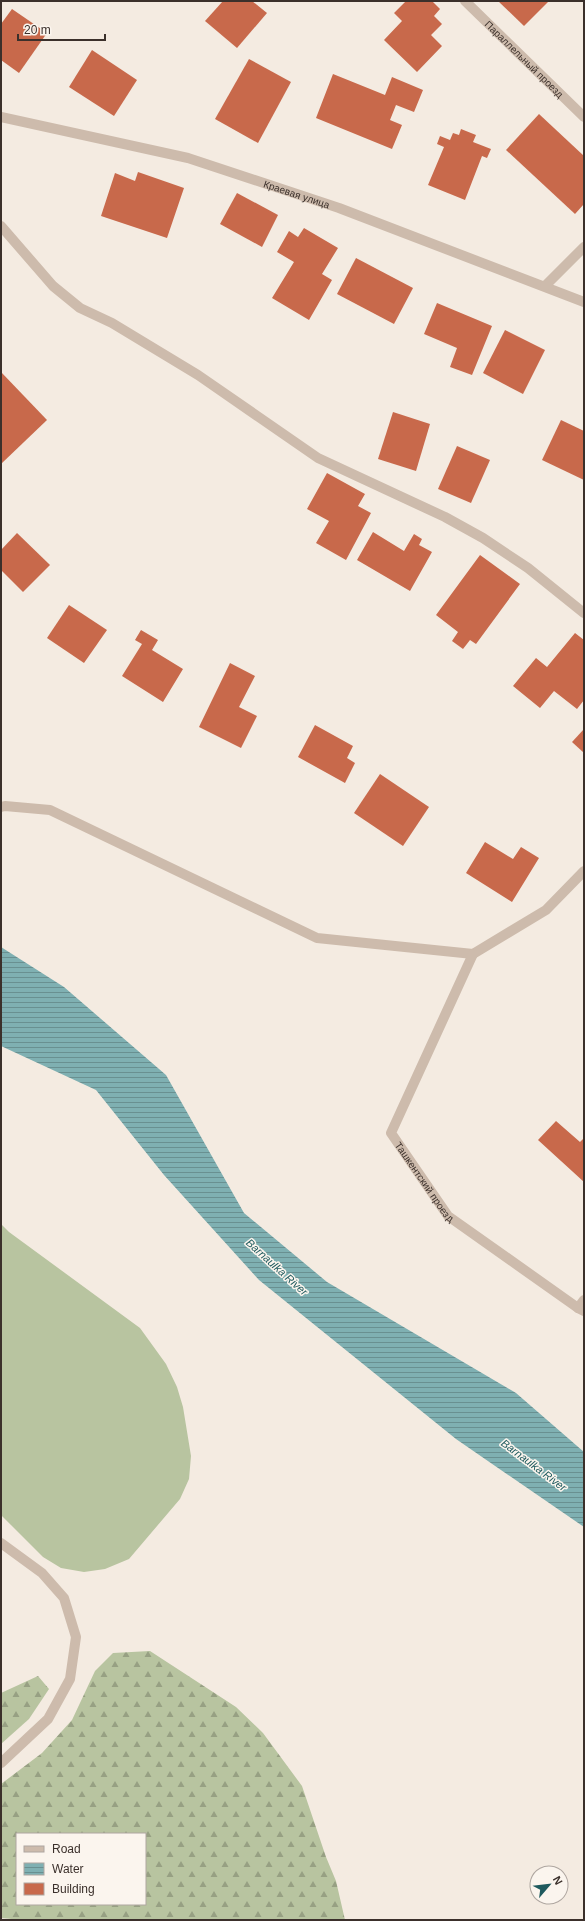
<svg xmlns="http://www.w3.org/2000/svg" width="585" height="1921" font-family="Helvetica,sans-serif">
<defs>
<pattern id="forest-firs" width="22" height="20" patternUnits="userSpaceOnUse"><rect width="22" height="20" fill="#b8c4a0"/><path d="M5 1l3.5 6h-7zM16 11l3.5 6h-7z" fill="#97a083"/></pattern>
<pattern id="water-rules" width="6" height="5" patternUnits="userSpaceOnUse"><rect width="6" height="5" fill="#7fb0b2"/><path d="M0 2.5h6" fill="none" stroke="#699091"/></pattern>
</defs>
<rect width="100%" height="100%" fill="#f4ebe1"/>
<polygon fill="#b8c4a0" points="1,1224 9,1232 140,1328 166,1364 177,1387 183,1407 191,1456 189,1479 180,1499 129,1559 105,1569 84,1572 61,1568 43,1557 1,1515"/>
<g fill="url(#forest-firs)" fill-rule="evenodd">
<path d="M150,1651l86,56 27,26 39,53 24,71 10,24 9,39h-323l-21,-2v-134l41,-31 30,-33 23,-49 18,-18zM17,1834h128v70h-128z"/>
<polygon points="38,1676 49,1689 29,1719 1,1744 1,1693"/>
</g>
<polygon fill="url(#water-rules)" points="1,947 64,987 166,1075 244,1213 327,1282 516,1393 584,1452 584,1527 456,1439 259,1280 164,1175 96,1090 1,1046"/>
<g fill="#c8694b">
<polygon points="223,1 252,1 267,13 237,48 205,21"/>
<polygon points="406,1 432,1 440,9 434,16 442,24 431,35 442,46 417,72 384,40 402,21 394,13"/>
<polygon points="498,1 549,1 524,26"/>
<polygon points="12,9 47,33 19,73 1,60 1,24"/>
<polygon points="92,50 137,80 114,116 69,87"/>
<polygon points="249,59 291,82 258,143 215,119"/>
<polygon points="333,74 385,95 392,77 423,90 414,112 396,105 390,120 402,125 392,149 316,118"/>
<polygon points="539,114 584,156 584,204 575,214 506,150"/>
<polygon points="461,129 476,135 473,142 491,149 487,158 482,156 465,200 428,185 444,147 437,144 440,136 450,140 453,133 459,135"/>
<polygon points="138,172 184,188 167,238 101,216 115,173 135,181"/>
<polygon points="237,193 278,215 262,247 220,224"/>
<polygon points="304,228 338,248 322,274 332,280 309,320 272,298 294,262 277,252 289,231 298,237"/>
<polygon points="356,258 413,288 394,324 337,294"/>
<polygon points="437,303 492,326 472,375 450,367 457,348 424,334"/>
<polygon points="505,330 545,350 523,394 483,373"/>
<polygon points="1,372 47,420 1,464"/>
<polygon points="393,412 430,424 416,471 378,459"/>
<polygon points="561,420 584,431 584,480 542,460"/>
<polygon points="457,446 490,460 471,503 438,489"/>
<polygon points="327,473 365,494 358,506 371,513 346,560 316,543 329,521 307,509"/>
<polygon points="373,532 404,551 414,534 422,539 419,545 432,552 410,591 357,560"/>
<polygon points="17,533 50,565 23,592 1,570 1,550"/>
<polygon points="480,555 520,584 476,644 470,640 463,649 452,641 458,632 436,615"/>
<polygon points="69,605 107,630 84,663 47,638"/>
<polygon points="141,630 158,640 152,650 183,669 163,702 122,676 142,644 135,640"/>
<polygon points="575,633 584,640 584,700 577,709 554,691 540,708 513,686 536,658 547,667"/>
<polygon points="230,663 255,676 239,707 257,716 241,748 199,727"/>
<polygon points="315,725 353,746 347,758 355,763 345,783 298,757"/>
<polygon points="584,729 584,753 572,742"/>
<polygon points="380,774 429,807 403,846 354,813"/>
<polygon points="485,842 513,859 521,847 539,858 512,902 466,873"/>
<polygon points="556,1121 580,1142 584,1138 584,1182 538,1140"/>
</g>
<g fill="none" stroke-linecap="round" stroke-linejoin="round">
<g stroke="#cdbbac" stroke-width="10">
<polyline points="1,226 53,286 80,308 112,323 198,375 318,458 445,517 483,538 528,568 584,613"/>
<polyline points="578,1308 584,1300"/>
</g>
<g stroke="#cdbbac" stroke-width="10">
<path id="s1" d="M465,1l119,116"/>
<path id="s2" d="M1,117l187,41 151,50 245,94"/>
<polyline points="545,286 584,247"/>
<polyline points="1,807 5,806 50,810 317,938 473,954 546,910 584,871"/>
<path id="s3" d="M473,954l-82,179 57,83 130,92 6,3"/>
<polyline points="1,1543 42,1573 64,1598 76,1637 70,1679 48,1719 1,1763"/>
</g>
</g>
<g text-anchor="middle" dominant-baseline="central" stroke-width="3" stroke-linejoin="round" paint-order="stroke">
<g font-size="10" fill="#3b302b" stroke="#fbf5ee">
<text stroke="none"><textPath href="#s1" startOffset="83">Параллельный проезд</textPath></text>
<text stroke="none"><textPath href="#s2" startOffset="306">Краевая улица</textPath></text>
<text stroke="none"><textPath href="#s3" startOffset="256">Ташкентский проезд</textPath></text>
</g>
<g font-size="11" font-style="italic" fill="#1f5a5e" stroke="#fbf5ee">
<text transform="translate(277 1267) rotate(42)">Barnaulka River</text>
<text transform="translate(534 1465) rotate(37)">Barnaulka River</text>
</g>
</g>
<rect width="585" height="1921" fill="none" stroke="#3b302b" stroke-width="4"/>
<rect x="16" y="1833" width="130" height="72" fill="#fbf5ee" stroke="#aea6a0"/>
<rect x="24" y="1846" width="20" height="6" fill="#cdbbac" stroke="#aea6a0"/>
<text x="52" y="1853" font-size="12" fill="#3b302b">Road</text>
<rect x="24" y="1863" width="20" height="12" fill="url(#water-rules)" stroke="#aea6a0"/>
<text x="52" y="1873" font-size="12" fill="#3b302b">Water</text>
<rect x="24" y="1883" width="20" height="12" fill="#c8694b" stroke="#aea6a0"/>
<text x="52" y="1893" font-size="12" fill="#3b302b">Building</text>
<g transform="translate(549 1885) rotate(62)"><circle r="19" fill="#fbf5ee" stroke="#aea6a0"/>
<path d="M0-3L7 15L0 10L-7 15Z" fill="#1f5a5e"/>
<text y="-6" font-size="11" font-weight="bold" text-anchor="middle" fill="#3b302b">N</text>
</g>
<path d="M18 34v6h87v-6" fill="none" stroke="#3b302b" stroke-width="2"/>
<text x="24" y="34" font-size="12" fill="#3b302b" stroke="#fbf5ee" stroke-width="3" paint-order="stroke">20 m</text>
</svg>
